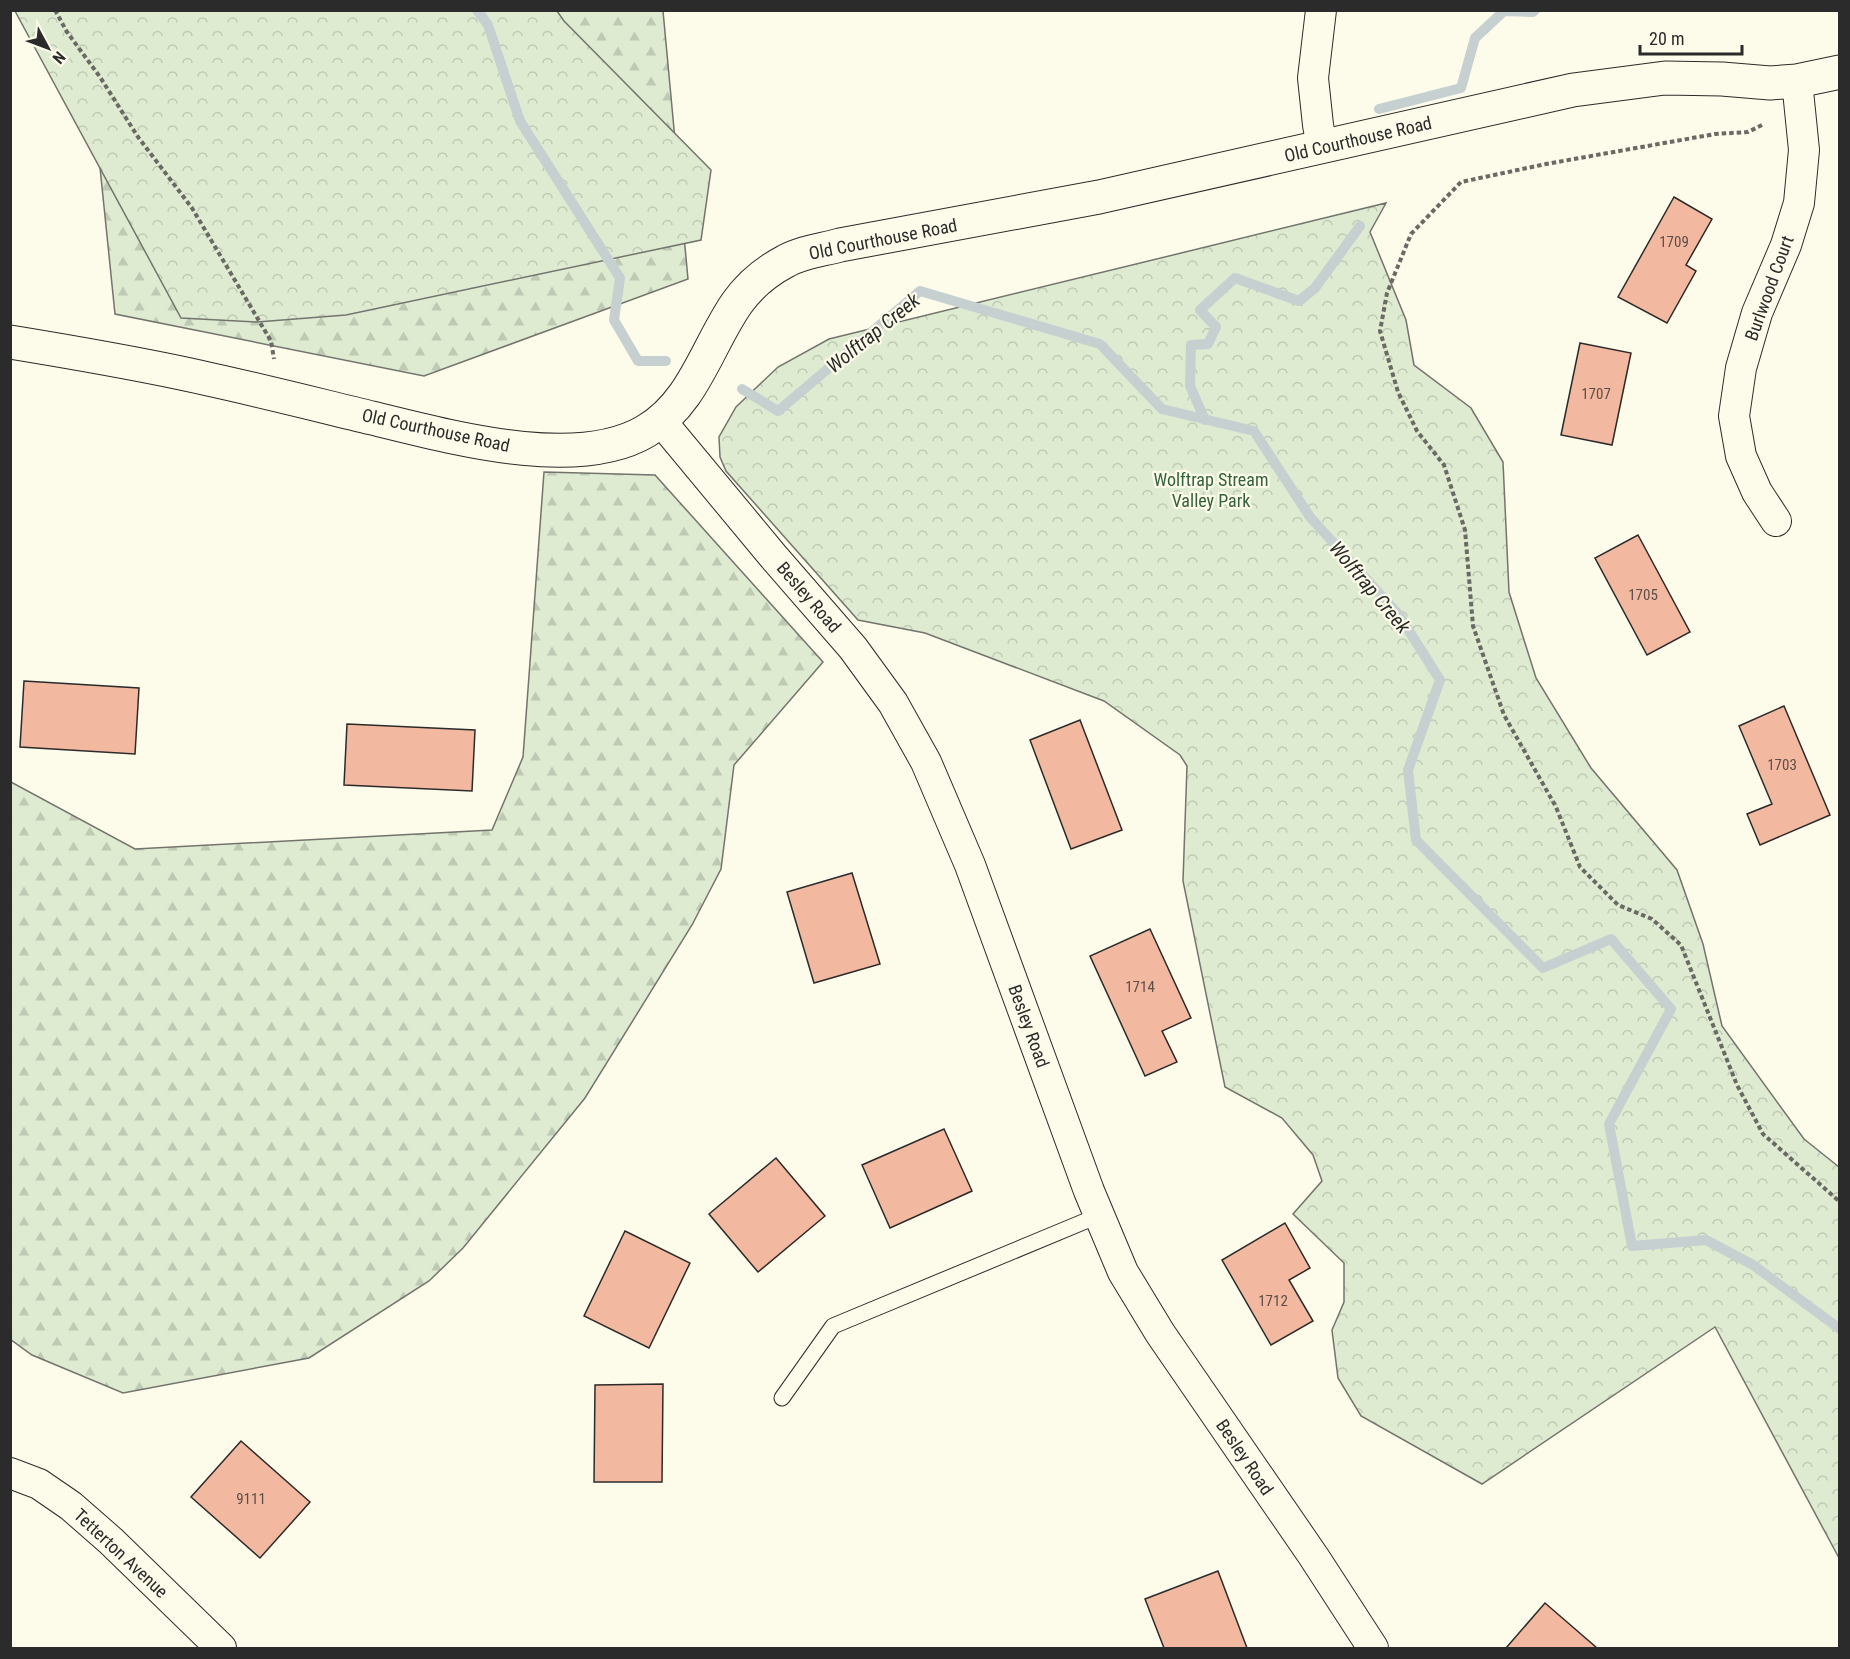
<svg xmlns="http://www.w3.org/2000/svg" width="1850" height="1659" font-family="'Roboto Condensed',sans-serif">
<defs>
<pattern id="forest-firs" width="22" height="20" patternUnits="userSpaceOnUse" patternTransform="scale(1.5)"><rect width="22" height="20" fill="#deebd1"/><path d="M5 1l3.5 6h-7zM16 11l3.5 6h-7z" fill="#bfcab4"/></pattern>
<pattern id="park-crowns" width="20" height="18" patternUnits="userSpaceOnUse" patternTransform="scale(1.5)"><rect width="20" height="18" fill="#deebd1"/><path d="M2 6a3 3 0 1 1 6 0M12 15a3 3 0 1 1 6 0" fill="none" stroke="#bfcab4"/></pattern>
</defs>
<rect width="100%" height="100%" fill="#fdfbea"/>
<g fill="url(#forest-firs)" stroke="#74746e" stroke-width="1.5">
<polygon points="84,11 663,11 688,279 424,376 115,314"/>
<polygon points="544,472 655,475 823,662 734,765 721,869 692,925 585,1098 463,1248 429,1281 309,1358 123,1393 32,1355 10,1339 11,782 135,849 492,830 523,757"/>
</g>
<g fill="url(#park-crowns)" stroke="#74746e" stroke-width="1.5">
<polygon points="15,11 557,11 564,21 711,170 701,240 346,315 257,322 181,318"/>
<polygon points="1386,203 1370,232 1406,320 1414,365 1471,408 1503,462 1509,592 1536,678 1591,768 1677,870 1703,944 1722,1026 1804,1139 1839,1167 1839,1558 1715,1327 1482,1484 1361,1416 1338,1378 1332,1330 1344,1302 1344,1263 1293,1214 1322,1181 1313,1155 1282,1118 1225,1087 1183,881 1187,766 1180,755 1104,701 925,633 858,620 726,471 720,457 719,437 736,407 778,367 829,339"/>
</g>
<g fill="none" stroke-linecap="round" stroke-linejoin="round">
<g stroke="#c7d0d0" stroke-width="10">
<polyline points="477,10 488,25 520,121 620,278 614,320 638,361 666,361"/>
<polyline points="1379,109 1461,88 1475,38 1504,11 1533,12 1535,10"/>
<polyline points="742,389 778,411 920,291 1100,344 1162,409 1254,431 1310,517 1399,615 1440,680 1408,770 1416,840 1543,968 1611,939 1671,1009 1609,1124 1632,1246 1706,1240 1753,1265 1840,1329"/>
<polyline points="1205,420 1190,386 1191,345 1208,344 1216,327 1200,310 1235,278 1299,301 1315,288 1360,226"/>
</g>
</g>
<g fill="#f2b8a0" stroke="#2b2b2b" stroke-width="1.5">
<polygon points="1674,197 1712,219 1686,265 1696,271 1667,323 1618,297"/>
<polygon points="1580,343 1631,353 1612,445 1561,435"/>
<polygon points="1638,535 1690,632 1647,655 1595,558"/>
<polygon points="24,681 139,688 135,754 20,747"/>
<polygon points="1784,706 1830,815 1760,845 1747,814 1772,804 1739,726"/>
<polygon points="1080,720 1122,830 1071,849 1030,740"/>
<polygon points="347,724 475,730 472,791 344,785"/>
<polygon points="852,873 880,964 814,983 787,892"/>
<polygon points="1150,929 1191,1018 1162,1031 1177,1062 1145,1076 1090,956"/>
<polygon points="944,1129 972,1191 890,1228 862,1165"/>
<polygon points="776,1158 825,1216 758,1272 709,1214"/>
<polygon points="1285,1223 1310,1268 1289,1280 1313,1321 1271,1345 1222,1260"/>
<polygon points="625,1231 690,1263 649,1348 584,1316"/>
<polygon points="663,1384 662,1482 594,1482 595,1385"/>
<polygon points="241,1441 310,1502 260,1558 191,1497"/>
<polygon points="1218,1571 1247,1648 1164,1648 1145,1599"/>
<polygon points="1545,1603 1597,1648 1506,1648"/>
</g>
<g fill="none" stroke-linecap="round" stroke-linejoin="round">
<g stroke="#2b2b2b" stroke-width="17">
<polyline id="service" points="782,1398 833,1326 1100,1215"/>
</g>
<g stroke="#2b2b2b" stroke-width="32">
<g id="minor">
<polyline points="1321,10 1313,78 1318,125 1322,147"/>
<polyline points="661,421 773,556 853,648 893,703 926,762 970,865 1089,1191 1123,1272 1160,1333 1314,1557 1373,1648"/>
<polyline points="1776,521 1757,492 1741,456 1734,416 1741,368 1757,313 1786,245 1799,203 1804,150 1797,81"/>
<polyline points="10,1473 39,1484 71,1506 111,1541 221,1648"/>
</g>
</g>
<g stroke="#2b2b2b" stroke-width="35">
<path id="tertiary" d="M10,342c67,11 133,22 198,37 55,12 110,26 164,39 75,18 204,55 274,13 48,-28 61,-85 91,-128 12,-17 30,-32 49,-42 16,-9 36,-11 54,-16l259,-48 474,-107 92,-12 57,1 48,4 27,-2 43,-9"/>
</g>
<g stroke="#6a6964" stroke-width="4" stroke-dasharray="4.5 3" stroke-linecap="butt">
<polyline points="55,10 67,32 100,77 138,137 192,208 271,341 274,359"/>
<polyline points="1762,125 1748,132 1715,134 1546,164 1461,182 1411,234 1387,293 1380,331 1398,392 1417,431 1444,465 1465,530 1473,626 1504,715 1556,807 1580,867 1618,905 1652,919 1681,945 1737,1085 1763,1134 1840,1202"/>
</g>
<use href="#service" stroke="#fdfbea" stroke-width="15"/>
<use href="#minor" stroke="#fdfbea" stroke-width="30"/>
<use href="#tertiary" stroke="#fdfbea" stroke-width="33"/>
</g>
<g text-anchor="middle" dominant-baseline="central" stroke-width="4.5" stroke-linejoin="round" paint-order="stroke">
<g font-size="15" fill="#5d4e48">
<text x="1674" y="242">1709</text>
<text x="1596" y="394">1707</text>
<text x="1643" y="595">1705</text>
<text x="1782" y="765">1703</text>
<text x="1140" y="987">1714</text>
<text x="1273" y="1301">1712</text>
<text x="251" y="1499">9111</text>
</g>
<g font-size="18" fill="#2b2b2b" stroke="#fdfbea">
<text transform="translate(1358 139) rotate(-13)">Old Courthouse Road</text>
<text transform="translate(883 239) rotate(-11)">Old Courthouse Road</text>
<text transform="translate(1769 288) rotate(-70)">Burlwood Court</text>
<text transform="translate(436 430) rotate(12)">Old Courthouse Road</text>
<text transform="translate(809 597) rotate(49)">Besley Road</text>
<text transform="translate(1029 1026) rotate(70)">Besley Road</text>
<text transform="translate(1245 1457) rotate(56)">Besley Road</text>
<text transform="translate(121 1553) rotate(43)">Tetterton Avenue</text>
</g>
<g font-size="18" fill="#34623c" stroke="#fdfbea">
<text x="1211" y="479">Wolftrap Stream<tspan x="1211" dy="21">Valley Park</tspan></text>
</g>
<g font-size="20" font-style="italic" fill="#2b2b2b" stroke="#fdfbea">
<text transform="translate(873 333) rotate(-39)">Wolftrap Creek</text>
<text transform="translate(1370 587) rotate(50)">Wolftrap Creek</text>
</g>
</g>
<rect width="1850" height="1659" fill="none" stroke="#2b2b2b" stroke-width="24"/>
<g transform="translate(48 48) rotate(131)" stroke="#fdfbea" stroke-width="4.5" paint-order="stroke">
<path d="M0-4.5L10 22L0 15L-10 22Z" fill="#2b2b2b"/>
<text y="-9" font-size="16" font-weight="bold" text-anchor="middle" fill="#2b2b2b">N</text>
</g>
<path d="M1640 45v9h102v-9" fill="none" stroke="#2b2b2b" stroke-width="3"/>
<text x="1649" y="45" font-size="18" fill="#2b2b2b" stroke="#fdfbea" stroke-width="4.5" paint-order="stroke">20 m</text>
</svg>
